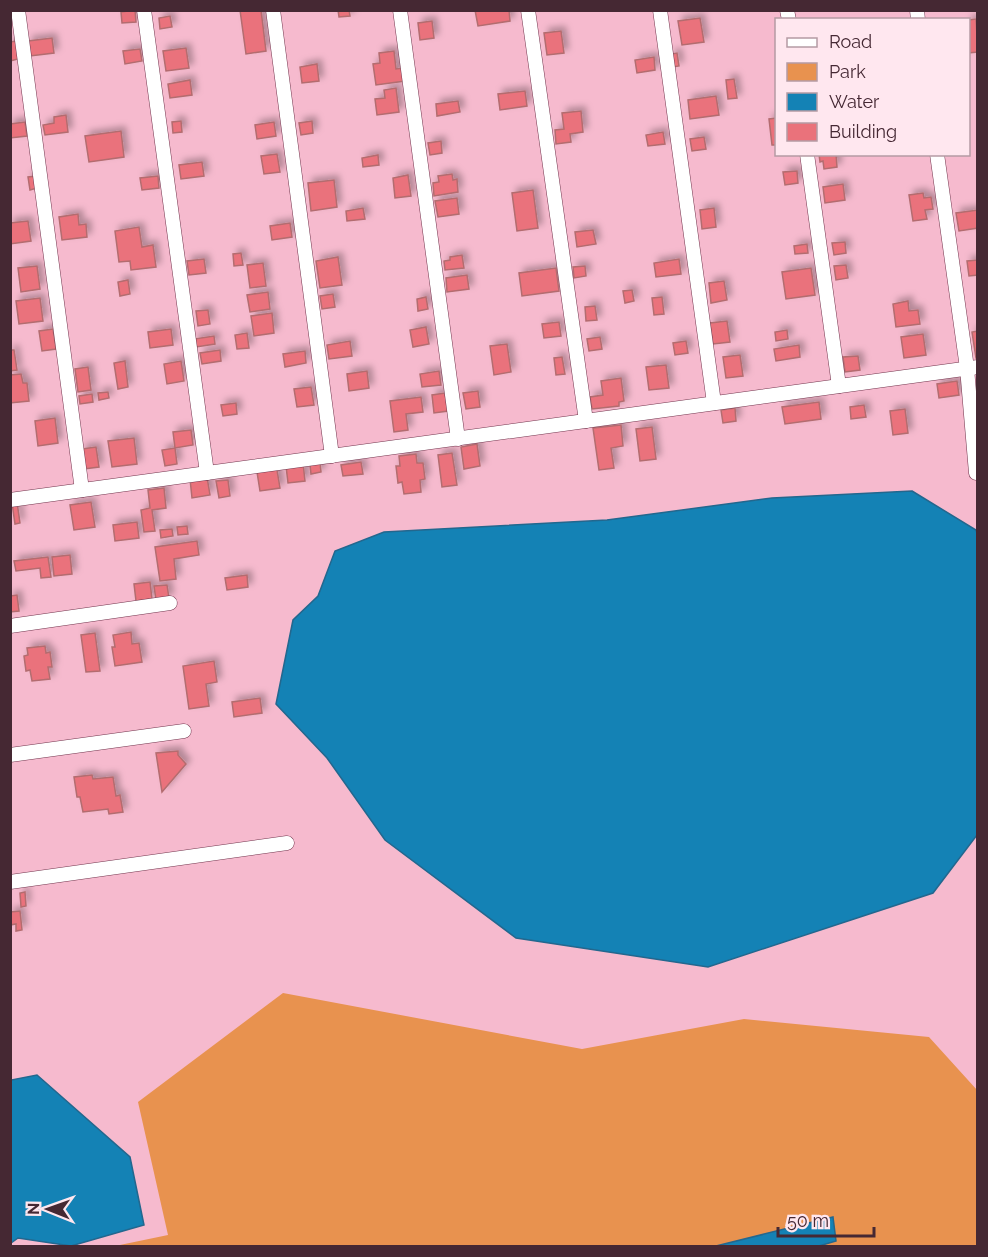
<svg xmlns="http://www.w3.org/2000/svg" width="988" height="1257" font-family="Raleway,sans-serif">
<defs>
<filter id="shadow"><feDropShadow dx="4.5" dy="-4.5" stdDeviation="3" flood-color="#0004"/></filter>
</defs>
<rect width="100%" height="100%" fill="#f6bace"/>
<polygon fill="#e8924f" points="283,993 582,1049 744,1019 929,1037 977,1090 977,1246 115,1246 168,1235 138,1102"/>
<g fill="#1482b5" stroke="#23678e" stroke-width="1.5">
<polygon points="912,491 976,530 978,536 977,835 933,893 708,967 516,938 385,840 327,758 276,704 293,620 318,596 335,551 384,532 607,520 772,498"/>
<polygon points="37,1075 130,1157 144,1225 71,1246 18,1238 11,1243 11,1080"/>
<polygon points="833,1217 836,1241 819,1246 716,1246"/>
</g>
<g fill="#ea727b" stroke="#b36c6f" stroke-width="1.5" filter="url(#shadow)">
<polygon points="135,10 136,22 122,23 121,12"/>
<polygon points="240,10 261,10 266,51 246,54"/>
<polygon points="338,10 349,10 350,16 339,17"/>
<polygon points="475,10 509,10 510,21 478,26"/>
<polygon points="170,16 172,27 160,29 159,18"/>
<polygon points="700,18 704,42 682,45 678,21"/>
<polygon points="976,19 978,52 968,53 968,20"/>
<polygon points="432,21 434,38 420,40 418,23"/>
<polygon points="561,31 564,53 547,55 544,33"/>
<polygon points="52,38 54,53 30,56 28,41"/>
<polygon points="16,41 18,59 10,61 10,42"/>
<polygon points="186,48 189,68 166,71 163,51"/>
<polygon points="140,49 142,61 125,64 123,51"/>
<polygon points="394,51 396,69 403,68 405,81 376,85 373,64 380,63 379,53"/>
<polygon points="677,53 679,66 673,67 671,54"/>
<polygon points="654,57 655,70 637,73 635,60"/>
<polygon points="317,64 319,81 302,83 300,67"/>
<polygon points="734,79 737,98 728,99 726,80"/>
<polygon points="190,80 192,95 170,98 168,84"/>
<polygon points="396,88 399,112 377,115 375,99 385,98 384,90"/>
<polygon points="525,91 527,106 500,110 498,94"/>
<polygon points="716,96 719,115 690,119 688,100"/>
<polygon points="458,101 460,112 437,116 436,104"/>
<polygon points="581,111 583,132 570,134 571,142 556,144 555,130 564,129 562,113"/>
<polygon points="66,115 68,132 45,135 43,125 54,123 54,117"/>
<polygon points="776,118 776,145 772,145 769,119"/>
<polygon points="181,121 182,132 173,133 172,122"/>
<polygon points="312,121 313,133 301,135 299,123"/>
<polygon points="25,122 27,136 10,138 10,124"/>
<polygon points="274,122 276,136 257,139 255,125"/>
<polygon points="121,131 124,157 89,162 85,136"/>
<polygon points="663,132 665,144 648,146 646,135"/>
<polygon points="704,137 706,149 692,151 690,139"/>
<polygon points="441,141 442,153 430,155 428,143"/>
<polygon points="277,154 280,172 264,174 261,156"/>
<polygon points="819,154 836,154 837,167 824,169 823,161 820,162"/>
<polygon points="378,155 379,165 363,167 362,158"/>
<polygon points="202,162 204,176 181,179 179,165"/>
<polygon points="797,171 798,183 785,185 783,172"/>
<polygon points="452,174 453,180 457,179 458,192 434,196 433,183 439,182 438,176"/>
<polygon points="408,175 411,196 395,198 393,178"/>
<polygon points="36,176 37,188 30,190 28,177"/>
<polygon points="158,176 159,188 142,190 140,178"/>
<polygon points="334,180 337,207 311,211 308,183"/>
<polygon points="843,184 845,200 825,203 823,187"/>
<polygon points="533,190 538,228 517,231 512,193"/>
<polygon points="923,193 924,198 931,197 933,209 925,210 927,219 913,221 909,195"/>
<polygon points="457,198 459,214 438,217 435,201"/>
<polygon points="363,208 365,219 347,221 346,211"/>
<polygon points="714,208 716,227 702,229 700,210"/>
<polygon points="978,210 978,228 959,231 956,213"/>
<polygon points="78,214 79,225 86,224 87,237 62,240 59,217"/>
<polygon points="28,221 31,241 10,244 10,223"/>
<polygon points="290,223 292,237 272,240 270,226"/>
<polygon points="139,227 142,247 153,245 156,267 131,270 130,261 119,262 115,231"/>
<polygon points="593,230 596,244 577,247 575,232"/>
<polygon points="845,242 846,253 834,255 832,243"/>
<polygon points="807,244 808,253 795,254 794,246"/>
<polygon points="241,253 243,265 234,266 233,254"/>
<polygon points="462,255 464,268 445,270 444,261 450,260 450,257"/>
<polygon points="338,257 342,285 320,288 316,261"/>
<polygon points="204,259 206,273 189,275 187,261"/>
<polygon points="679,259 681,274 656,277 654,263"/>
<polygon points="978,260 978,275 969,276 967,261"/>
<polygon points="263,263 266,286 250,288 247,265"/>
<polygon points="846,265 848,278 836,280 834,266"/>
<polygon points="37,266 40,289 21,292 18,268"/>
<polygon points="585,266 586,276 574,278 573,267"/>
<polygon points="556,268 559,291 522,296 519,273"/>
<polygon points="811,268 815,295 786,299 782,272"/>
<polygon points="467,275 469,289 447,292 446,278"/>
<polygon points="128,280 130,294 120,296 118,282"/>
<polygon points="724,281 727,300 711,303 709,283"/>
<polygon points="632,290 634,301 625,303 623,291"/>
<polygon points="268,292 270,309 250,312 247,295"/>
<polygon points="333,294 335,307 322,309 320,296"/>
<polygon points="426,297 428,309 418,311 417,299"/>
<polygon points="662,297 664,314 654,315 652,298"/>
<polygon points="40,298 43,321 19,324 16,301"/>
<polygon points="908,301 909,311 918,310 920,324 896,327 893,304"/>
<polygon points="595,306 597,320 586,321 585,307"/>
<polygon points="208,310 210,324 198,326 196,311"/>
<polygon points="272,313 274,333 254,336 251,316"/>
<polygon points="727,321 730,342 713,344 710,323"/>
<polygon points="559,322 561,336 544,338 542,324"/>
<polygon points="426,327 429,344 413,347 410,330"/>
<polygon points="53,329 56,349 42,351 39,331"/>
<polygon points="171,329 173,345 150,348 148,332"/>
<polygon points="787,330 788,339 776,341 775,332"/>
<polygon points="978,331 978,358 976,358 972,332"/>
<polygon points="247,333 249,348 237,349 235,335"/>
<polygon points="923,334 926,355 904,358 901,337"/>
<polygon points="214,336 215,344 196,347 194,339"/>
<polygon points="600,337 602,349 589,351 587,339"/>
<polygon points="350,341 352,356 329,359 327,345"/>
<polygon points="686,341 688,353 675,355 673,343"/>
<polygon points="507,344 511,372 494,375 490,346"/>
<polygon points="799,345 800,357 776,361 774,349"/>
<polygon points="10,350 14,350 17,370 10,371"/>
<polygon points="220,350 221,361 202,364 200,353"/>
<polygon points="305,351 306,363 285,367 283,354"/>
<polygon points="740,355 743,376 726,378 723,357"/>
<polygon points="858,356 860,370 845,372 843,357"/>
<polygon points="562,357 565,374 556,375 554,358"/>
<polygon points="125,361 128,387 118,389 114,363"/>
<polygon points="181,361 184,381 167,384 164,364"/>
<polygon points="666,365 669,388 649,390 646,367"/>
<polygon points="88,367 91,390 78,392 75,369"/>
<polygon points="367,371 369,388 349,391 347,374"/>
<polygon points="439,371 441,385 422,387 420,374"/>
<polygon points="21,374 23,383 27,383 29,401 10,403 10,375"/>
<polygon points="621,378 624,401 619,402 619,406 592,409 590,397 603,395 601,381"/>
<polygon points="957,381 959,395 939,398 937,384"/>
<polygon points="311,387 314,405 297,407 294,389"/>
<polygon points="478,391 480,407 466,409 463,393"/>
<polygon points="108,392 109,398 99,400 98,393"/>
<polygon points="445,393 448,411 434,413 432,395"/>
<polygon points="92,394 93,402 80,404 79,396"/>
<polygon points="421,397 423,412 406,414 408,430 394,432 390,401"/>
<polygon points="819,402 821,419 785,424 782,407"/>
<polygon points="236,403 237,414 223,416 221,405"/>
<polygon points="864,405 866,417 851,419 850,407"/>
<polygon points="735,408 736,421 723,423 721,410"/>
<polygon points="905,409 908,433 893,435 890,411"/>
<polygon points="55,418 58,443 38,446 35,421"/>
<polygon points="621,425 623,446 611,448 614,468 599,470 593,428"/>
<polygon points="652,427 656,459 640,461 636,429"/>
<polygon points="191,430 193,445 175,448 173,432"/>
<polygon points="134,438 137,464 112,467 108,441"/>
<polygon points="477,444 480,466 464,469 461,447"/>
<polygon points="96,447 99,467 84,469 82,449"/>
<polygon points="175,448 177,464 165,466 162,450"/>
<polygon points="452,453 457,485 442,487 438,455"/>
<polygon points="416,454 417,463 423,463 425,479 420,480 421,492 404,494 402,482 398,483 396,466 400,466 399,456"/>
<polygon points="361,462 363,474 343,476 341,465"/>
<polygon points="303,463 305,481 288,483 286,466"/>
<polygon points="320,463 321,472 311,474 310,465"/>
<polygon points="277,470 280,488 260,491 257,472"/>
<polygon points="207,477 210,495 192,498 190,479"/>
<polygon points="228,480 230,496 219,498 216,481"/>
<polygon points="164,488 166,508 152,510 155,531 144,532 141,510 150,508 148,490"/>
<polygon points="17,502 20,523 15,524 12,503"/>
<polygon points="91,502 95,527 74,530 70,505"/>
<polygon points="137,522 139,538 115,541 113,525"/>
<polygon points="187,526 188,534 178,535 177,527"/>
<polygon points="172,529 173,536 161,538 160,530"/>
<polygon points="197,541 199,555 174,559 176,579 160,581 155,547"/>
<polygon points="70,555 72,574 54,576 52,557"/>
<polygon points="48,557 51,577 41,578 40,568 16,571 14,561"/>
<polygon points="247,575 248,587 227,590 225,578"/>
<polygon points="150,582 152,599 136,601 134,584"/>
<polygon points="167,585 169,598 156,600 154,586"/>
<polygon points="17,595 19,611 10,612 10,596"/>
<polygon points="131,632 132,644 139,643 142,662 115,666 112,647 115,647 113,635"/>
<polygon points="95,633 100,671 86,672 81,635"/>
<polygon points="45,646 46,653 50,652 52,667 48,667 50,679 32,681 30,670 26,671 24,656 28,655 27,648"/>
<polygon points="214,661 217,682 206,684 209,706 189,709 183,666"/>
<polygon points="260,698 262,713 234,717 232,702"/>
<polygon points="178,751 178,755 186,764 162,792 156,753"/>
<polygon points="92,775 93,779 113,777 116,796 120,795 123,812 109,814 108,809 83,812 80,797 77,797 74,777"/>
<polygon points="25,892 26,906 21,907 20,893"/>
<polygon points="20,911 22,930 16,931 16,924 10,925 10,912"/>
</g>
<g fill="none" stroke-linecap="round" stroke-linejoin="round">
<g stroke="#73364e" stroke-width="15">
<g id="minor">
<polyline points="18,10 82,490"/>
<polyline points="144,10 207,473"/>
<polyline points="273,10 332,456"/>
<polyline points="400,10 458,439"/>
<polyline points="528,10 586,421"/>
<polyline points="660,10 714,403"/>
<polyline points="787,10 789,20"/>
<polyline points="917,10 918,20"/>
<polyline points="807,154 839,386"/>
<polyline points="937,154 967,368 976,473"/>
<polyline points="10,500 978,367"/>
<polyline points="10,626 170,603"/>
<polyline points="10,755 184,731"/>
<polyline points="10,882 287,843"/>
</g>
</g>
<use href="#minor" stroke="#fff" stroke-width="14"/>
</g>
<rect width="988" height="1257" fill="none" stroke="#452833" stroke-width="24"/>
<rect x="775" y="18" width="195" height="138" fill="#ffe7ef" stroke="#b59ba4" stroke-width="1.5"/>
<rect x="787" y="38" width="30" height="9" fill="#ffffff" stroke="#b59ba4" stroke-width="1.5"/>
<text x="829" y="48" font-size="18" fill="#452833">Road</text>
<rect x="787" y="63" width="30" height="18" fill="#e8924f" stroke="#b59ba4" stroke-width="1.5"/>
<text x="829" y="78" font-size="18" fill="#452833">Park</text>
<rect x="787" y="93" width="30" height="18" fill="#1482b5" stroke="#b59ba4" stroke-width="1.5"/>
<text x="829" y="108" font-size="18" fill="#452833">Water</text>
<rect x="787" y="123" width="30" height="18" fill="#ea727b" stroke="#b59ba4" stroke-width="1.5"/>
<text x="829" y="138" font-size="18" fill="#452833">Building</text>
<g transform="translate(48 1209) rotate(271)" stroke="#ffe7ef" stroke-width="4.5" paint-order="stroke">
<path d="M0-4.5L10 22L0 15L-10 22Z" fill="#452833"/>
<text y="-9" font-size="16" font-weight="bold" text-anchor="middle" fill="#452833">N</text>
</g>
<path d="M778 1227v9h96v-9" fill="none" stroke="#452833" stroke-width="3"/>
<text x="787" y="1227" font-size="18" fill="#452833" stroke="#ffe7ef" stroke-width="4.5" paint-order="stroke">50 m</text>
</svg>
